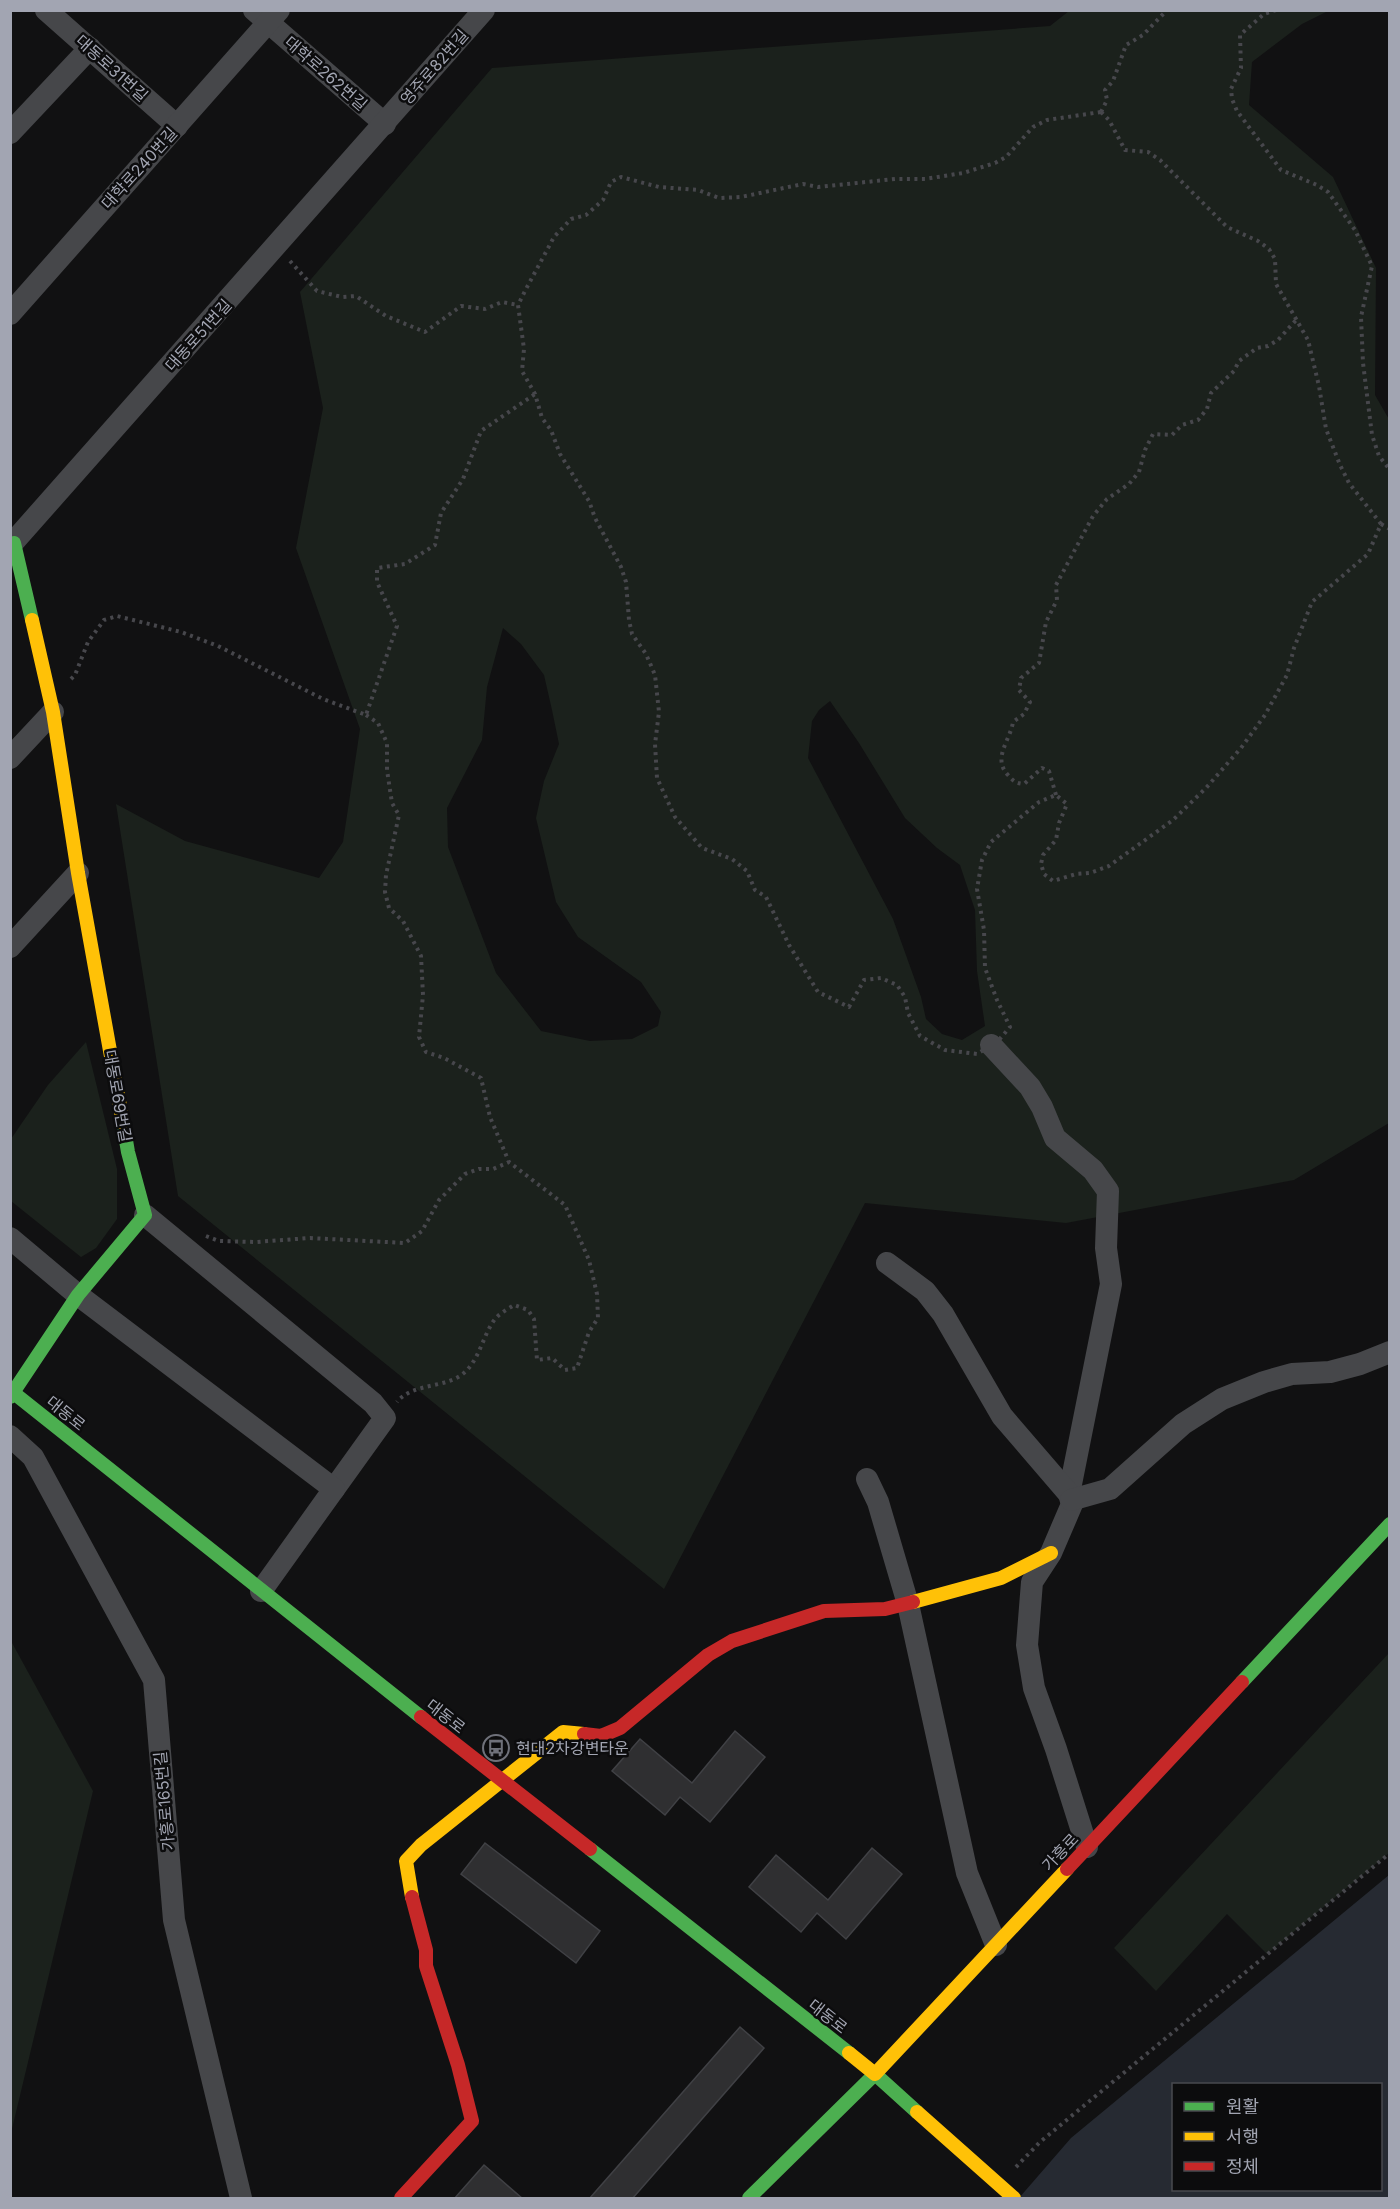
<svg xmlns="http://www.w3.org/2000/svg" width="1400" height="2209" viewBox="0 0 1400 2209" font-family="Inter,'Noto Sans KR',sans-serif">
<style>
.green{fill:#1b211c;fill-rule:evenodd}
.water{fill:#262a32;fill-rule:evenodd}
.building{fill:#2f2f31;stroke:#404145;stroke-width:1.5}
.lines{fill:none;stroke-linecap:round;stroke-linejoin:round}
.path{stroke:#47474c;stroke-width:4;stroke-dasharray:3 4.5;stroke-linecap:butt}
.street{stroke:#46474a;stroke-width:22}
.fast{stroke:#4caf50;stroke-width:14}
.slow{stroke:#ffc107;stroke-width:14}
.jam{stroke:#c62828;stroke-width:14}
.slow-bridge{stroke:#ffc107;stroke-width:14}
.labels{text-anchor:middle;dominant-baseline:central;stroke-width:5;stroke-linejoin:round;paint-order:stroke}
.street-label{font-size:16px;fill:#a2a5b2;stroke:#0c0c0d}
.poi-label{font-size:16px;fill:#a2a5b2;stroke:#0c0c0d;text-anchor:start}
</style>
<rect width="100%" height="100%" fill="#111112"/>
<!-- green -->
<g class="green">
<path d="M1069 11H1328L1302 24 1252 62 1249 105 1333 177 1376 268 1375 395 1390 421 1389 1123 1294 1180 1066 1223 865 1203 664 1589 178 1196 116 804 185 841 319 878 343 842 360 729 296 548 323 408 300 292 492 68 1050 26ZM503 628 521 644 544 675 552 710 559 744 544 781 536 818 556 902 578 937 641 982 661 1012 658 1026 632 1039 590 1041 541 1031 496 973 448 847 447 808 482 740 487 687ZM830 701 859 743 905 818 937 848 960 865 975 910 977 971 985 1026 962 1040 942 1034 926 1019 921 997 893 919 808 758 812 721 819 710Z"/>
<path d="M86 1042 117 1169V1219L96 1248 81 1257 11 1201V1139L48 1085Z"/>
<path d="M11 1641 93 1791 11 2133 10 1641Z"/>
<path d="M1389 1653V1853L1267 1954 1227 1914 1156 1991 1114 1948Z"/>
</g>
<!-- water -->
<path class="water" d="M1389 1875V2198H1019L1071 2138ZM1174 2084H1380V2190H1174Z"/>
<!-- building -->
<g class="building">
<path d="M735 1731 765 1757 710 1822 680 1797 665 1815 612 1771 640 1739 692 1783Z"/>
<path d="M485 1843 600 1931 576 1963 461 1874Z"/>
<path d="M872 1848 902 1874 846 1939 817 1913 801 1932 749 1887 776 1855 828 1900Z"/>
<path d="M740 2027 764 2048 632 2199H589Z"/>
<path d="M484 2165 523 2199H454Z"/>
</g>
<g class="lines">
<!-- path -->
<g class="path">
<path d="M1276 10 1264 14 1240 35 1241 68 1231 89 1232 99 1237 111 1281 170 1317 185 1328 192 1355 230 1372 266 1361 317 1363 363 1372 435 1379 456 1390 470"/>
<path d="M1101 112 1109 120 1125 150 1148 152 1160 160 1227 227 1258 241 1269 249 1275 259 1276 284 1308 340 1319 386 1326 429 1340 465 1349 483 1381 524 1368 554 1312 602 1294 648 1287 675 1265 715 1241 748 1206 788 1173 820 1109 866 1090 873 1076 874 1053 881 1044 874 1041 864 1043 855 1056 840 1059 823 1067 804 1056 795 1039 802 991 842 982 860 977 889 984 930 985 968 997 1000 1010 1027 998 1041 977 1054 945 1050 920 1036 908 1013 905 997 897 985 881 978 864 980 849 1007 818 992 789 945 766 897 755 890 747 871 732 859 702 848 675 817 657 778 655 744 659 712 655 675 646 654 632 634 629 620 626 582 621 567 595 518 589 501 560 454 551 430 542 418 535 394 522 371 524 349 518 305 526 289 554 237 571 219 586 215 603 200 611 182 621 177 659 187 698 190 719 198 741 197 803 184 818 187 895 179H925L963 173 995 163 1006 157 1033 127 1047 120Z"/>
<path d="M1101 112 1107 100 1105 90 1113 81 1126 45 1143 35 1167 10"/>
<path d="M290 261 317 291 342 297 356 296 386 316 425 332 461 306 485 309 502 302 518 305"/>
<path d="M1381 524 1390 529"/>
<path d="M71 679 75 675 88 642 104 620 117 616 181 632 218 646 323 699 366 715 397 626 377 582V568L405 564 435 545 441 513 463 479 481 431 535 394"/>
<path d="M366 715 378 723 387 743V770L392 803 399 815 386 875 385 892 389 908 403 921 421 956 423 995 419 1037 426 1052 444 1058 481 1078 490 1117 509 1162 565 1205 589 1260 597 1294 598 1318 589 1332 577 1368 565 1370 552 1358 537 1360 534 1319 528 1310 514 1305C508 1309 500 1313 495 1319 483 1335 480 1358 465 1372 447 1389 413 1382 397 1402"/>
<path d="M1056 795 1049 771 1042 768 1024 784C1016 783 1014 782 1008 775 992 758 1010 741 1013 722L1024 714 1030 702 1019 690 1021 678 1039 663 1046 622 1057 600 1056 585 1093 516 1107 499 1129 484 1139 472 1145 450 1153 434 1172 435 1182 425 1198 420 1207 409 1211 393 1234 371 1239 361 1257 348 1268 346 1278 340 1297 319"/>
<path d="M206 1236 219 1241 256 1242 310 1238 405 1243 422 1231 439 1200 465 1174 479 1169H493L509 1162"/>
<path d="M1016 2167 1040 2142 1390 1853"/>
</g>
<!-- street -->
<g class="street">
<path d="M46 10 177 126"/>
<path d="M254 10 385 124"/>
<path d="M10 133 90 48"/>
<path d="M10 314 279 10"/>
<path d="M10 546 484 10"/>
<path d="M10 758 53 712"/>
<path d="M10 947 78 873"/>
<path d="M991 1045 1030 1087 1042 1107 1055 1138 1093 1170 1108 1191 1106 1248 1111 1284 1069 1494"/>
<path d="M145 1215 373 1403 385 1418 334 1489"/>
<path d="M10 1238 78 1295 334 1489 261 1591"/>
<path d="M887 1263 925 1291 943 1314 1002 1416 1069 1494 1072 1504 1051 1553 1032 1582 1027 1645 1034 1688 1056 1749 1087 1847"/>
<path d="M10 1436 33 1457 154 1680 174 1920 241 2198"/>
<path d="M867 1479 878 1502 908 1604 967 1873 996 1945"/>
<path d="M1071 1500 1110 1489 1183 1424 1222 1399 1264 1382 1292 1374 1330 1372 1360 1364 1390 1352"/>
</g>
<!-- fast -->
<g class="fast">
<path d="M14 543 32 620"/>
<path d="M10 1390 421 1717"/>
<path d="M10 1397 78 1295 145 1215 128 1152 123 1123"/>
<path d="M1242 1682 1390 1524"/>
<path d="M590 1849 849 2053"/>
<path d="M749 2198 875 2074 917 2112"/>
</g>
<!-- slow -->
<g class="slow">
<path d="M32 620 53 712 78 873 123 1123"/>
<path d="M913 1602 1001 1578 1051 1553"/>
<path d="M412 1897 406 1861 421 1845 563 1732 584 1734"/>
<path d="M849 2053 875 2074 1067 1869"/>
</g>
<!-- jam -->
<g class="jam">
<path d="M421 1717 590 1849"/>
<path d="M584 1734 601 1736 620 1728 708 1655 732 1641 824 1611 885 1609 913 1602"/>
<path d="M1067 1869 1242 1682"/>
<path d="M401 2198 472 2121 458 2065 426 1966V1950L412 1897"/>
</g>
<!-- slow-bridge -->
<path class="slow-bridge" d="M917 2112 1014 2198"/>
</g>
<!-- icons -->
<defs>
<symbol id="bus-ring" viewBox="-11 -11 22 22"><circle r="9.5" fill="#0c0c0d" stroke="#6f717a" stroke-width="1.5"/><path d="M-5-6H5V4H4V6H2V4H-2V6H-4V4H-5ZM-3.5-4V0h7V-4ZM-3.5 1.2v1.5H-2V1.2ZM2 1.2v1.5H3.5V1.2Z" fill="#6f717a"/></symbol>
</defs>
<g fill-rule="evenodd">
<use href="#bus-ring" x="481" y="1733" width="30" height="30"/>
</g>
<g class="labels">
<!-- street labels -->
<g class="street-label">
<text transform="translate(434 67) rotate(-49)">영주로82번길</text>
<text transform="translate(112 68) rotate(42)">대동로31번길</text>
<text transform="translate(326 73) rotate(41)">대학로262번길</text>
<text transform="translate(139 168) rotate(-48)">대학로240번길</text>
<text transform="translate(198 335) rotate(-48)">대동로51번길</text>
<text transform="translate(118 1096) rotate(80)">대동로69번길</text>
<text transform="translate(66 1413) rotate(39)">대동로</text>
<text transform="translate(446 1716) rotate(38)">대동로</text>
<text transform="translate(164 1801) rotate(-95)">가흥로165번길</text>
<text transform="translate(1060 1852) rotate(-47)">가흥로</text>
<text transform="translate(828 2016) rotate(38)">대동로</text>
</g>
<!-- poi labels -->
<g class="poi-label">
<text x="516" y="1748">현대2차강변타운</text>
</g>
</g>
<!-- border -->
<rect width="1400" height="2209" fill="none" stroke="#a2a5b2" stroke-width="24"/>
<!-- legend -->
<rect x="1172" y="2083" width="210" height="108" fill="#0c0c0d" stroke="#48494f" stroke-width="1.5"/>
<rect x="1184" y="2102" width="30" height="9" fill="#4caf50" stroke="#48494f" stroke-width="1.5"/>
<text x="1226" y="2113" font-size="18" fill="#a2a5b2">원활</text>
<rect x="1184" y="2132" width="30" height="9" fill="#ffc107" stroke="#48494f" stroke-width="1.5"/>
<text x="1226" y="2143" font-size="18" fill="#a2a5b2">서행</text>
<rect x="1184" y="2162" width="30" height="9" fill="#c62828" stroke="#48494f" stroke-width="1.5"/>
<text x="1226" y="2173" font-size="18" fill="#a2a5b2">정체</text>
</svg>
